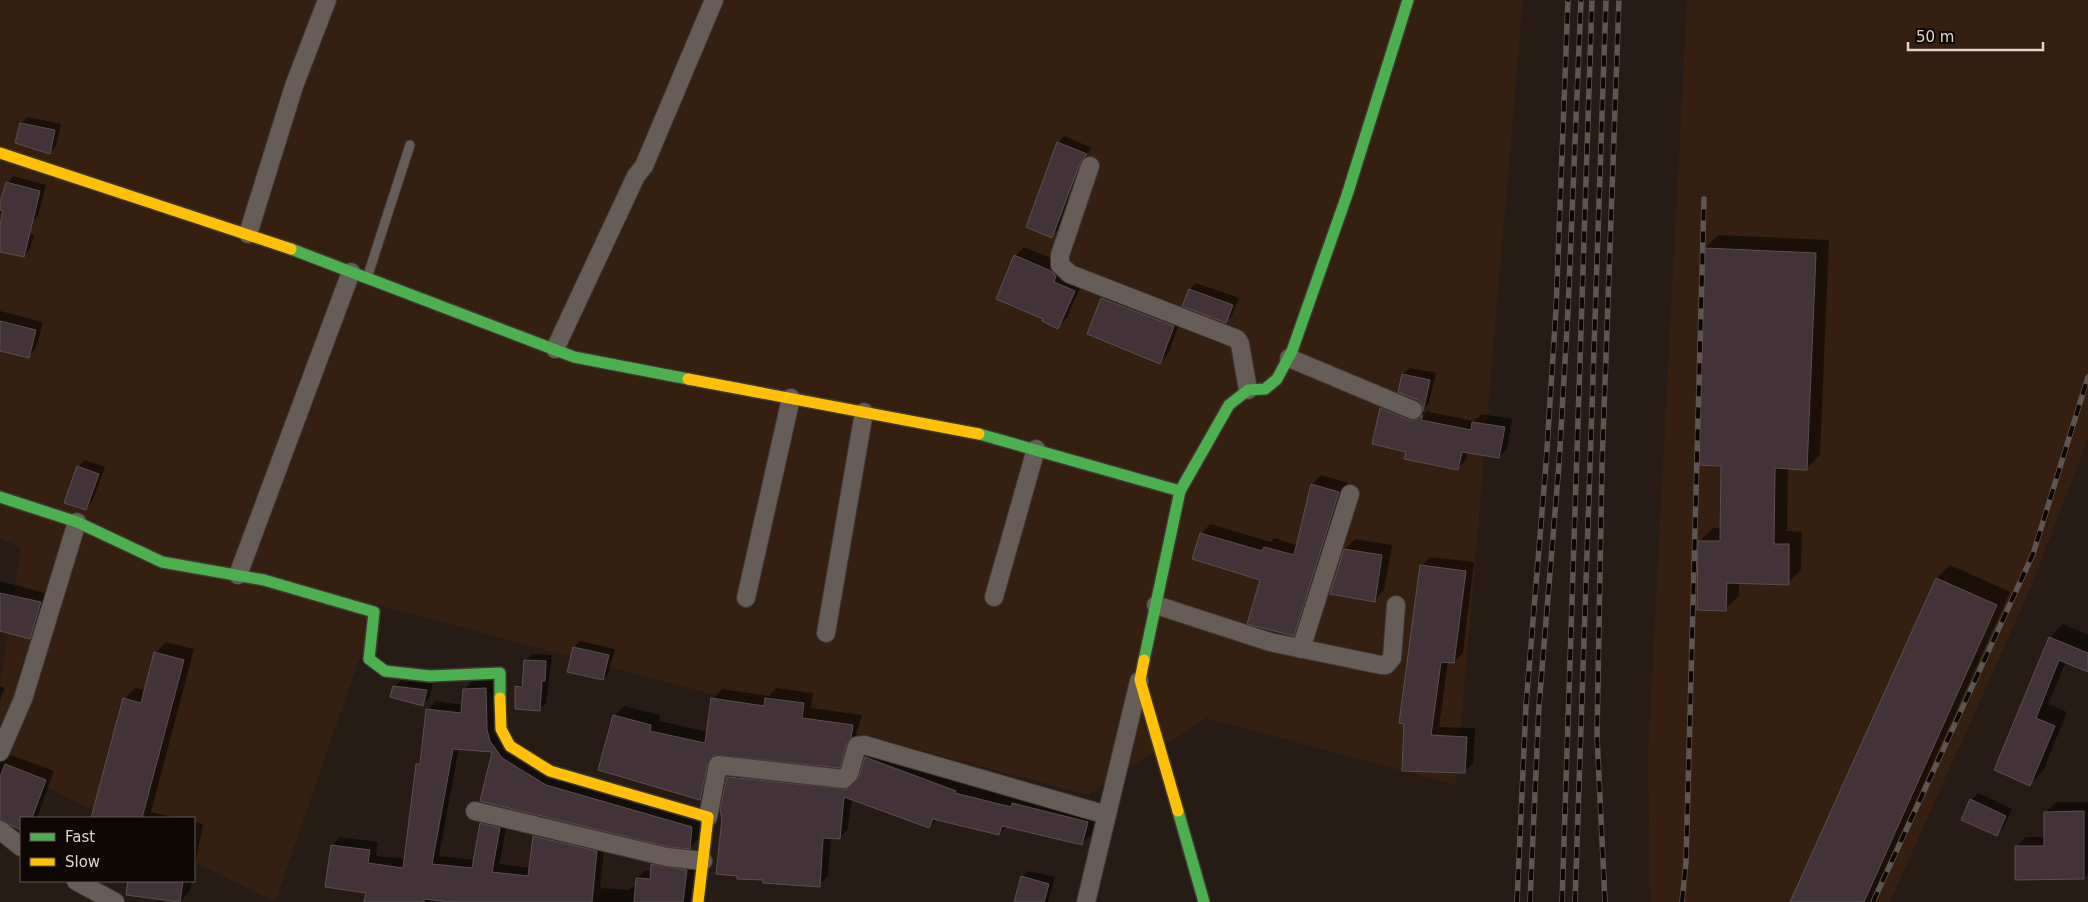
<svg xmlns="http://www.w3.org/2000/svg" width="2088" height="902" viewBox="0 0 2088 902" font-family="'DejaVu Sans',sans-serif">
<style>
.built{fill:#341f10}
.shadow{fill:#0007}
.building{fill:#423338;stroke:#5a5050}
.lines{fill:none;stroke-linecap:round;stroke-linejoin:round}
.lane-casing{stroke:#403833;stroke-width:11}
.street-casing{stroke:#403833;stroke-width:20}
.fast-casing{stroke:#403833;stroke-width:14}
.slow-casing{stroke:#403833;stroke-width:14}
.lane{stroke:#665d58;stroke-width:9}
.street{stroke:#665d58;stroke-width:18}
.fast{stroke:#4caf50;stroke-width:11}
.slow{stroke:#ffc107;stroke-width:11}
.rail-casing{stroke:#5e5751;stroke-width:5.5}
.rail{stroke:#0e0704;stroke-width:4;stroke-dasharray:11;stroke-linecap:butt}
</style>
<rect width="100%" height="100%" fill="#261c15"/>
<!-- built -->
<g class="built">
<path d="M0 0H1523L1456 785 1206 718 1088 795 378 605 275 902 194 862V818H108L0 764V684L21 548 0 538Z"/>
<path d="M1687 0H2088V439L2031 587 1890 902H1650L1648 755Z"/>
</g>
<!-- shadow -->
<g class="shadow">
<path d="M28 117 61 124 56 146 49 153 17 142 21 123Z"/>
<path d="M1064 136 1092 148 1086 155 1058 230 1052 236 1058 143Z"/>
<path d="M13 176 46 185 38 216 31 223 0 212 7 183Z"/>
<path d="M0 228 34 235 30 249 24 256 0 250Z"/>
<path d="M1718 235 1829 240 1820 455 1807 468 1788 467 1787 531 1802 532 1801 570 1788 583 1739 582V596L1725 609 1699 542 1713 528H1721L1723 465 1705 248Z"/>
<path d="M1024 247 1061 262 1083 281 1067 318 1058 327 1045 318 1015 256Z"/>
<path d="M1196 283 1239 298 1232 315 1226 322 1190 289Z"/>
<path d="M1111 290 1182 317 1168 354 1159 363 1102 299Z"/>
<path d="M0 311 43 322 36 349 28 357 0 350Z"/>
<path d="M1410 368 1436 373 1429 403 1424 408 1403 374Z"/>
<path d="M1389 400 1418 412 1424 413 1430 409 1429 412 1474 421 1482 414 1512 419 1507 449 1498 457 1468 452 1466 460 1458 468 1407 451 1373 444 1381 408Z"/>
<path d="M85 460 105 467 92 502 85 509 78 467Z"/>
<path d="M1321 475 1348 483 1303 626 1294 635 1262 579 1201 534 1210 524 1271 542 1274 538 1297 545 1312 484Z"/>
<path d="M1355 539 1392 545 1384 590 1374 600 1345 549Z"/>
<path d="M1430 557 1474 562 1463 653 1454 662 1448 661 1439 727 1475 728 1473 763 1464 772 1403 770 1422 566Z"/>
<path d="M1950 565 2010 592 1870 902H1792L1937 578Z"/>
<path d="M0 581 49 594 38 629 30 637 0 631Z"/>
<path d="M2063 624 2088 635V671L2066 662 2048 704 2067 712 2043 771 2030 784 1995 770 2050 638Z"/>
<path d="M580 641 615 649 609 672 603 679 574 648Z"/>
<path d="M166 642 194 649 151 812 177 818H92L124 699 135 688 145 690 155 653Z"/>
<path d="M532 654 552 655 546 703 539 710 516 687 524 681 525 661Z"/>
<path d="M401 680 433 684 429 699 422 705 395 687Z"/>
<path d="M494 680 510 750 700 819 698 839 689 848 481 800 494 751 459 748 439 856 475 860 481 824 490 816 508 820 499 864 530 868 534 836 542 828 605 843 600 888 629 890 632 887H636L637 879 645 871H652L653 865 661 857 695 862 691 902H461L431 898 430 902H366L367 892 332 845 340 837 378 842 376 856 406 859 417 764 421 760 428 709 436 701 463 705 464 690 472 681Z"/>
<path d="M0 686 5 688 0 700Z"/>
<path d="M776 688 813 693 811 708 862 715 849 757 839 767 716 754 710 789 700 798 614 716 624 706 660 715 659 721 708 732 713 699 722 689 769 696Z"/>
<path d="M875 749 964 781V783L1019 798 1096 813 1091 835 1081 844 1007 826 999 834 937 819 929 827 852 799 848 829 839 838 831 837 828 876 819 885 728 777 737 768 858 780 866 758Z"/>
<path d="M0 751 54 771 37 818H21V828L0 818Z"/>
<path d="M1978 793 2012 809 2003 828 1996 835 1971 800Z"/>
<path d="M2056 802H2088V874L2084 878 2016 847 2026 837H2046L2045 813Z"/>
<path d="M194 822 203 824 194 872Z"/>
<path d="M1028 871 1055 877 1048 902H1015L1022 877Z"/>
<path d="M130 881H192L190 891 179 902 128 894Z"/>
</g>
<!-- building -->
<g class="building">
<path d="M20 123 55 130 50 154 15 143Z"/>
<path d="M1057 142 1087 154 1080 163 1052 238 1026 227Z"/>
<path d="M6 182 40 191 24 257 0 252V225L3 211 0 210V203Z"/>
<path d="M1704 248 1816 253 1807 470 1775 468 1774 544H1789V585L1727 583 1726 611 1697 610 1698 541H1720L1721 466 1695 465Z"/>
<path d="M1014 255 1051 271 1056 276 1054 282 1075 291 1058 329 1042 321 1043 319 996 299Z"/>
<path d="M1189 289 1233 305 1226 323 1182 306Z"/>
<path d="M1101 298 1174 326 1160 364 1087 334Z"/>
<path d="M0 321 36 330 29 358 0 351Z"/>
<path d="M1402 374 1430 380 1423 411 1422 404 1418 400 1398 392Z"/>
<path d="M1380 408 1409 420H1415L1423 415 1421 420 1471 430 1472 422 1505 427 1499 458 1462 452 1458 470 1404 459 1406 452 1372 444Z"/>
<path d="M77 466 99 474 86 510 64 503Z"/>
<path d="M1311 484 1339 492 1294 636 1247 624 1260 580 1192 559 1200 533 1262 551 1264 547 1294 555Z"/>
<path d="M1344 549 1382 555 1375 602 1330 594Z"/>
<path d="M1420 565 1466 571 1454 663 1441 662 1431 735 1467 737 1465 773 1402 771 1404 724 1399 723Z"/>
<path d="M1936 578 1997 605 1864 902H1790Z"/>
<path d="M0 593 41 602 30 639 0 631Z"/>
<path d="M2049 637 2088 653V672L2059 660 2036 718 2055 726 2030 786 1994 770Z"/>
<path d="M573 647 609 655 603 680 567 672Z"/>
<path d="M154 652 184 660 142 818H91L123 698 141 703Z"/>
<path d="M524 660 546 661 545 681H542L540 711 515 709V686L522 687Z"/>
<path d="M393 686 427 690 423 706 390 697Z"/>
<path d="M486 688 487 730 490 741 502 758 546 785 692 827 690 849 669 847 480 801 492 752 453 749 432 864 472 868 480 823 500 828 492 872 528 876 533 836 597 851 592 902H450L424 899V902H364L366 893 325 887 331 845 370 850 368 863 403 868 416 764H420L426 709 461 713 463 689Z"/>
<path d="M711 698 764 706 765 698 804 703 802 718 853 725 851 738 847 743 840 768 714 755 708 763 700 800 598 770 613 715 651 725 650 731 705 743Z"/>
<path d="M865 757 956 791 955 793 1011 807 1012 803 1088 822 1082 845 1002 826 999 835 933 819 929 828 844 797 840 839 823 838 820 887 763 883V880L737 879V876L716 874 722 819 720 810 727 777 847 789 859 777Z"/>
<path d="M5 764 46 780 32 818H21V830L0 820V777Z"/>
<path d="M1970 799 2006 816 1997 836 1961 820Z"/>
<path d="M2084 811V879L2015 880V846H2044V812Z"/>
<path d="M651 864 687 870 683 902H634L636 878 650 879Z"/>
<path d="M1021 876 1049 884 1044 902H1014Z"/>
<path d="M128 881H183L180 902 126 895Z"/>
</g>
<g class="lines">
<defs>
<path id="lane" d="M367 278 410 145"/>
<g id="street">
<path d="M1090 166 1060 255V265L1070 274 1237 339 1240 344 1248 390"/>
<path d="M248 234 294 86 327 0"/>
<path d="M555 349 636 176 644 166 714 0"/>
<path d="M1289 358 1413 410"/>
<path d="M238 575 351 272"/>
<path d="M994 597 1036 449"/>
<path d="M746 598 791 398"/>
<path d="M1156 605 1270 642 1381 665H1386L1392 658 1396 605"/>
<path d="M826 633 864 412"/>
<path d="M1301 649 1350 494"/>
<path d="M0 752 23 699 77 522"/>
<path d="M475 811 667 857 703 861"/>
<path d="M708 817 718 765 844 779 849 774 857 746 864 745 1107 815"/>
<path d="M0 830 21 847"/>
<path d="M76 881 115 902"/>
<path d="M1086 902 1139 681"/>
</g>
<g id="fast">
<path d="M291 249 574 357 688 379"/>
<path d="M979 434 1180 491 1144 660"/>
<path d="M1180 491 1229 405 1248 390 1265 389 1277 379 1292 351 1347 195 1408 0"/>
<path d="M0 497 77 522 162 562 264 580 374 612 369 659 385 671 430 676 500 673V698"/>
<path d="M1178 811 1204 902"/>
</g>
<g id="slow">
<path d="M0 153 291 249"/>
<path d="M688 379 979 434"/>
<path d="M1144 660 1140 680 1178 811"/>
<path d="M500 698 501 729 510 746 550 771 708 817 698 902"/>
</g>
</defs>
<!-- lane casing -->
<use href="#lane" class="lane-casing"/>
<!-- street casing -->
<use href="#street" class="street-casing"/>
<!-- fast casing -->
<use href="#fast" class="fast-casing"/>
<!-- slow casing -->
<use href="#slow" class="slow-casing"/>
<!-- lane -->
<use href="#lane" class="lane"/>
<!-- street -->
<use href="#street" class="street"/>
<!-- fast -->
<use href="#fast" class="fast"/>
<!-- slow -->
<use href="#slow" class="slow"/>
<defs>
<g id="rail">
<path d="M1517 902 1526 705 1546 464 1556 310 1568 0"/>
<path d="M1530 902 1539 706 1559 464 1568 310 1581 0"/>
<path d="M1562 902 1592 0"/>
<path d="M1575 902 1606 0"/>
<path d="M1605 902 1597 736 1602 465 1619 0"/>
<path d="M1682 902 1686 862 1704 199"/>
<path d="M1873 902 2033 554 2088 377"/>
</g>
</defs>
<!-- rail casing -->
<use href="#rail" class="rail-casing"/>
<!-- rail -->
<use href="#rail" class="rail"/>
</g>
<!-- legend -->
<rect x="20" y="817" width="175" height="65" fill="#0e0704" stroke="#625954"/>
<rect x="30" y="833" width="25" height="8" fill="#4caf50" stroke="#625954"/>
<text x="65" y="842" font-size="15" fill="#e0d4cc">Fast</text>
<rect x="30" y="858" width="25" height="8" fill="#ffc107" stroke="#625954"/>
<text x="65" y="867" font-size="15" fill="#e0d4cc">Slow</text>
<!-- scale -->
<path d="M1908 42v8h135v-8" fill="none" stroke="#e0d4cc" stroke-width="2.5"/>
<text x="1916" y="42" font-size="15" fill="#e0d4cc" stroke="#0e0704" stroke-width="4" paint-order="stroke">50 m</text>
</svg>
